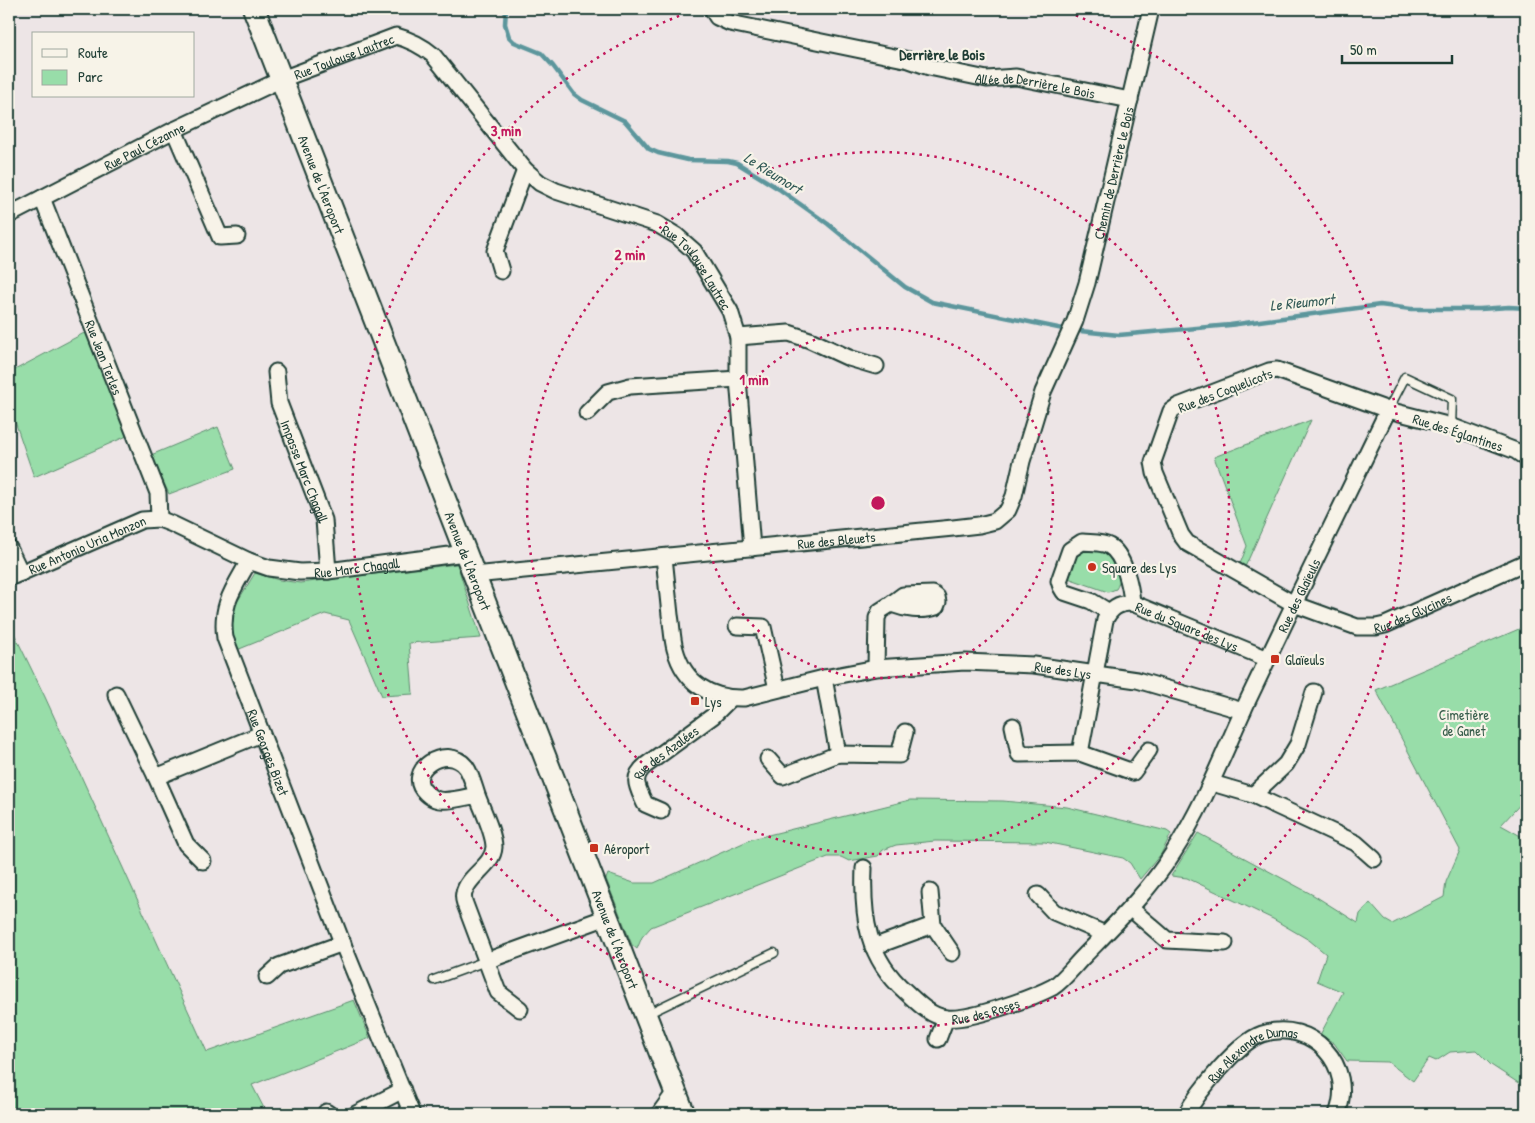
<svg xmlns="http://www.w3.org/2000/svg" width="1535" height="1123" viewBox="0 0 1535 1123" font-family="'Patrick Hand',sans-serif">
<style>
.green{fill:#98dda9;stroke:#5c8d6e}
.lines{fill:none;stroke-linecap:round;stroke-linejoin:round}
.stream{stroke:#5b969c;stroke-width:4.5}
.lane-casing{stroke:#1f3d34;stroke-width:11}
.street-casing{stroke:#1f3d34;stroke-width:19}
.secondary-casing{stroke:#1f3d34;stroke-width:25}
.lane{stroke:#f7f3e8;stroke-width:8}
.street{stroke:#f7f3e8;stroke-width:15}
.secondary{stroke:#f7f3e8;stroke-width:21}
.ring{fill:none;stroke:#c2185b;stroke-width:2.5;stroke-dasharray:2.5 5}
.poi-dot{fill:#c8321e;stroke:#f7f3e8;stroke-width:2}
.labels{text-anchor:middle;dominant-baseline:central;stroke-width:4.5;stroke-linejoin:round;paint-order:stroke}
.street-label{font-size:14px;fill:#1f3d34;stroke:#f7f3e8}
.poi-label{font-size:14px;fill:#1f3d34;stroke:#f7f3e8;text-anchor:start}
.park-label{font-size:14px;fill:#375d4b;stroke:#f7f3e8}
.neighbourhood-label{font-size:15px;font-weight:bold;fill:#1f3d34;stroke:#f7f3e8}
.water-label{font-size:15px;font-style:italic;fill:#335b57;stroke:#f7f3e8}
.centre{fill:#c2185b;stroke:#f7f3e8;stroke-width:2.5}
.ring-label{font-size:15px;text-anchor:middle;font-weight:bold;fill:#c2185b;stroke:#f7f3e8;stroke-width:4.5;stroke-linejoin:round;paint-order:stroke}
</style>
<rect width="100%" height="100%" fill="#ede5e6"/>
<filter id="ink" filterUnits="userSpaceOnUse"><feTurbulence type="fractalNoise" baseFrequency=".02" numOctaves="2"/><feDisplacementMap in="SourceGraphic" scale="10" xChannelSelector="R" yChannelSelector="G"/><feConvolveMatrix kernelMatrix="1 2 1 2 8 2 1 2 1" color-interpolation-filters="sRGB"/></filter>
<g filter="url(#ink)">
<!-- green -->
<g class="green">
<path d="M86 332 127 436 34 477 9 404V373Z"/>
<path d="M1311 420 1245 567 1240 564 1247 546 1214 457Z"/>
<path d="M218 427 235 469 169 494 151 455Z"/>
<path d="M1077 549H1104C1113 558 1125 576 1116 589L1108 592 1068 578Z"/>
<path d="M457 564 481 638 409 643 413 694 382 696 349 620 325 614 237 650 228 622 231 612 255 573 279 580 300 583Z"/>
<path d="M9 623 45 697 207 1052 354 1000 370 1038 252 1085 267 1114H9V1022L11 1021 9 1015Z"/>
<path d="M1526 626V798L1501 825 1526 839V1088L1491 1065 1476 1050 1450 1052 1436 1061 1429 1058 1413 1081 1388 1062 1347 1061 1334 1043 1320 1035 1343 992 1317 981 1326 954 1309 940 1273 919 1187 878 1171 876 1198 833 1315 896 1358 923 1360 914 1370 903 1385 920 1392 924 1444 897 1446 882 1460 850 1376 690Z"/>
<path d="M910 800 1003 801 1067 807 1167 831 1171 834 1161 854 1140 879 1130 863 1123 858 1045 842 935 841 896 845 883 850 878 856 849 861 841 857H828L651 927 642 937 637 949 632 945 606 879 608 874 634 883H654L752 839Z"/>
</g>
<g class="lines">
<!-- stream -->
<g class="stream">
<path d="M506 9 505 24 509 37 514 42 541 53 553 66 574 94 582 100 625 121 649 149 658 153 688 160 728 161 737 163 779 189 828 224 905 287 932 302 1063 329"/>
<path d="M1080 331 1119 335 1230 325 1380 305 1411 309H1480L1509 307 1526 308"/>
</g>
<defs>
<g id="lane">
<path d="M1388 410 1405 377 1452 399 1451 426"/>
<path d="M434 980 486 961"/>
<path d="M647 1014 774 953"/>
</g>
<g id="street">
<path id="s1" d="M712 9 717 17 730 23 909 60 929 67 987 79 1016 77 1130 100"/>
<path d="M174 130 220 237 237 236"/>
<path id="s2" d="M42 198 158 493 159 519"/>
<path id="s3" d="M9 215 174 130 282 79 396 36C411 40 421 45 433 55L525 170 540 183 556 191 657 224 677 236 694 251 730 311 738 337V379L752 548"/>
<path d="M501 271 495 251 525 170"/>
<path d="M738 337 789 333 810 340 849 358 876 366"/>
<path id="s4" d="M276 372 279 403 324 520 328 571"/>
<path d="M587 413 608 392 630 386 738 379"/>
<path id="s5" d="M1526 458 1516 451 1451 426 1388 410 1277 370 1269 371 1178 406 1171 411 1153 462 1155 473 1181 535 1187 543 1294 604 1357 627H1376L1385 625 1526 562"/>
<path d="M9 548 21 573"/>
<path id="s6" d="M664 557C666 576 668 595 670 615 672 626 672 638 675 649 684 683 710 699 744 698L824 678 876 668 965 662 1034 665 1137 680 1243 711"/>
<path id="s7" d="M249 561C234 588 220 605 225 638L340 937 412 1114"/>
<path id="s8" d="M474 575 953 528 979 525 995 521 1008 510 1014 496 1022 461 1043 392 1075 321 1087 283 1151 9"/>
<path id="s9" d="M9 578 142 520 159 519 172 524 249 561 269 568 300 572 328 571 465 553"/>
<path d="M1109 612 1091 601 1064 592 1061 587 1059 581 1070 550 1082 542C1090 543 1102 542 1109 546 1124 554 1131 588 1132 603"/>
<path d="M737 626 763 627 777 689"/>
<path d="M876 668 877 618 880 611 891 604C904 609 922 612 936 607L938 602 937 597 933 594 903 595 891 604"/>
<path d="M824 678 838 754"/>
<path d="M116 694 156 777 186 844 203 861"/>
<path d="M1013 726 1019 754 1080 753 1133 772 1149 750"/>
<path id="s10" d="M1080 753 1105 620C1111 608 1118 603 1132 603L1268 659"/>
<path d="M768 759 783 776 838 754 899 755 905 732"/>
<path d="M156 777 261 734"/>
<path d="M1212 783 1253 795 1356 843 1374 859"/>
<path d="M477 795C474 786 471 774 466 767 446 742 403 772 426 793 430 797 433 799 439 800 450 802 466 797 477 795 482 809 494 833 494 847 493 866 468 875 464 893 463 896 464 901 465 904L498 992 520 1009"/>
<path d="M1253 795 1286 764 1298 744 1314 692"/>
<path id="s11" d="M661 811 645 804C638 788 630 778 646 765L713 716 730 699"/>
<path id="s12" d="M864 868C862 917 867 958 906 992 917 1002 930 1016 946 1018 969 1021 1032 998 1053 987 1064 980 1074 966 1084 956 1115 924 1149 891 1173 853 1204 805 1224 752 1248 700 1294 603 1341 507 1388 410"/>
<path d="M930 892 933 925 952 953"/>
<path d="M1038 895 1054 912 1105 934"/>
<path d="M1130 908 1167 940 1225 943"/>
<path d="M873 947 933 925"/>
<path d="M486 961 607 917"/>
<path d="M267 977 279 966 343 943"/>
<path d="M938 1039 946 1018"/>
<path d="M326 1112 329 1114"/>
<path d="M356 1114 403 1090"/>
<path d="M659 1114 675 1092"/>
<path id="s13" d="M1186 1114C1198 1092 1238 1042 1262 1034 1312 1018 1356 1066 1337 1114"/>
</g>
<g id="secondary">
<path id="s14" d="M254 9 684 1114"/>
</g>
</defs>
<!-- lane casing -->
<use href="#lane" class="lane-casing"/>
<!-- street casing -->
<use href="#street" class="street-casing"/>
<!-- secondary casing -->
<use href="#secondary" class="secondary-casing"/>
<!-- lane -->
<use href="#lane" class="lane"/>
<!-- street -->
<use href="#street" class="street"/>
<!-- secondary -->
<use href="#secondary" class="secondary"/>
</g>
</g>
<!-- distance rings -->
<g class="ring">
<circle cx="878" cy="503" r="175"/>
<circle cx="878" cy="503" r="351"/>
<path d="M1062 10A526 526 0 1 1 694 10"/>
</g>
<!-- markers -->
<g class="poi-dot">
<circle cx="1092" cy="567" r="5"/>
<rect x="1270" y="654" width="10" height="10" rx="2.5"/>
<rect x="690" y="696" width="10" height="10" rx="2.5"/>
<rect x="589" y="843" width="10" height="10" rx="2.5"/>
</g>
<g class="labels">
<!-- street labels -->
<g class="street-label">
<text stroke="none"><textPath href="#s3" startOffset="371">Rue Toulouse Lautrec</textPath></text>
<text stroke="none"><textPath href="#s1" startOffset="336">Allée de Derrière le Bois</textPath></text>
<text stroke="none"><textPath href="#s3" startOffset="152">Rue Paul Cézanne</textPath></text>
<text stroke="none"><textPath href="#s8" startOffset="895">Chemin de Derrière le Bois</textPath></text>
<text stroke="none"><textPath href="#s14" startOffset="188">Avenue de l'Aeroport</textPath></text>
<text stroke="none"><textPath href="#s3" startOffset="820">Rue Toulouse Lautrec</textPath></text>
<text stroke="none"><textPath href="#s2" startOffset="171">Rue Jean Terles</textPath></text>
<text transform="translate(1225 390) rotate(-21)">Rue des Coquelicots</text>
<text transform="translate(1458 432) rotate(18)">Rue des Églantines</text>
<text stroke="none"><textPath href="#s4" startOffset="104">Impasse Marc Chagall</textPath></text>
<text stroke="none"><textPath href="#s8" startOffset="364">Rue des Bleuets</textPath></text>
<text stroke="none"><textPath href="#s9" startOffset="85">Rue Antonio Uria Monzon</textPath></text>
<text stroke="none"><textPath href="#s14" startOffset="592">Avenue de l'Aeroport</textPath></text>
<text stroke="none"><textPath href="#s9" startOffset="371">Rue Marc Chagall</textPath></text>
<text stroke="none"><textPath href="#s12" startOffset="764">Rue des Glaïeuls</textPath></text>
<text stroke="none"><textPath href="#s5" startOffset="770">Rue des Glycines</textPath></text>
<text stroke="none"><textPath href="#s10" startOffset="229">Rue du Square des Lys</textPath></text>
<text stroke="none"><textPath href="#s6" startOffset="508">Rue des Lys</textPath></text>
<text stroke="none"><textPath href="#s7" startOffset="205">Rue Georges Bizet</textPath></text>
<text stroke="none"><textPath href="#s11" startOffset="84">Rue des Azalées</textPath></text>
<text stroke="none"><textPath href="#s14" startOffset="998">Avenue de l'Aeroport</textPath></text>
<text stroke="none"><textPath href="#s12" startOffset="225">Rue des Roses</textPath></text>
<text stroke="none"><textPath href="#s13" startOffset="95">Rue Alexandre Dumas</textPath></text>
</g>
<!-- poi labels -->
<g class="poi-label">
<text x="1102" y="567">Square des Lys</text>
<text x="1285" y="659">Glaïeuls</text>
<text x="705" y="701">Lys</text>
<text x="604" y="848">Aéroport</text>
</g>
<!-- park labels -->
<g class="park-label">
<text x="1464" y="714">Cimetière<tspan x="1464" dy="16">de Ganet</tspan></text>
</g>
<!-- neighbourhood labels -->
<g class="neighbourhood-label">
<text x="942" y="54">Derrière le Bois</text>
</g>
<!-- water labels -->
<g class="water-label">
<text transform="translate(773 173) rotate(32)">Le Rieumort</text>
<text transform="translate(1302 302) rotate(-6)">Le Rieumort</text>
</g>
</g>
<circle cx="878" cy="503" r="8" class="centre"/>
<g class="ring-label">
<text x="506" y="136">3 min</text>
<text x="630" y="260">2 min</text>
<text x="754" y="385">1 min</text>
</g>
<!-- margin -->
<rect width="1535" height="1123" fill="none" stroke="#f7f3e8" stroke-width="30"/>
<rect x="15" y="15" width="1505" height="1093" fill="none" stroke="#1f3d34" stroke-width="2" filter="url(#ink)"/>
<!-- legend -->
<rect x="32" y="32" width="162" height="65" fill="#f7f3e8" stroke="#a1aaa0"/>
<rect x="42" y="49" width="25" height="8" fill="#f7f3e8" stroke="#a1aaa0"/>
<text x="78" y="58" font-size="15" fill="#1f3d34">Route</text>
<rect x="42" y="70" width="25" height="15" fill="#98dda9" stroke="#a1aaa0"/>
<text x="78" y="82" font-size="15" fill="#1f3d34">Parc</text>
<!-- scale -->
<path d="M1342 55v8h110v-8" fill="none" stroke="#1f3d34" stroke-width="2.5"/>
<text x="1350" y="55" font-size="15" fill="#1f3d34" stroke="#f7f3e8" stroke-width="4" paint-order="stroke">50 m</text>
</svg>
